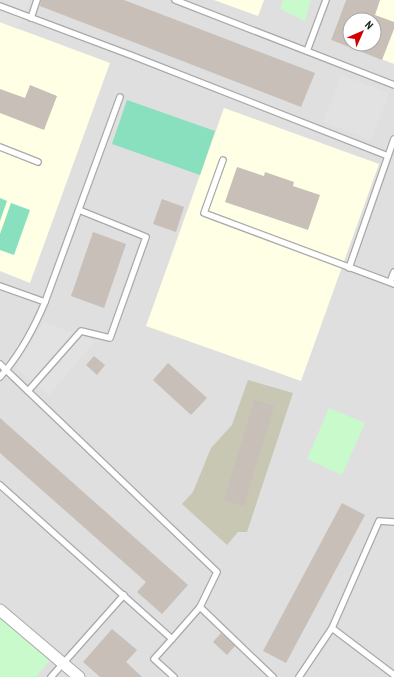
<svg xmlns="http://www.w3.org/2000/svg" width="394" height="677" viewBox="0 0 394 677" font-family="'PT Sans Narrow',sans-serif">
<style>
.residential{fill:#e0dfdf;fill-rule:evenodd}
.education{fill:#ffffe5;fill-rule:evenodd}
.construction{fill:#c7c7b4}
.park{fill:#c8facc}
.pitch{fill:#88e0be}
.parking{fill:#e2e2e2}
.building{fill:#c7bfb8;fill-rule:evenodd}
.lines{fill:none;stroke-linecap:round;stroke-linejoin:round}
.service-casing{stroke:#a9a9a9;stroke-width:8}
.minor-casing{stroke:#a9a9a9;stroke-width:13}
.service{stroke:#fff;stroke-width:5.5}
.minor{stroke:#fff;stroke-width:11}
</style>
<rect width="100%" height="100%" fill="#f2efe9"/>
<!-- residential -->
<path class="residential" d="M0 0H394V677H0ZM350 20H374V44H350Z"/>
<!-- education -->
<g class="education">
<path d="M214 0H264L258 16Z"/>
<path d="M346 0H394V64L331 40ZM350 20H374V44H350Z"/>
<path d="M0 22 110 63 30 283 0 271Z"/>
<path d="M224 108 379 164 301 381 146 326Z"/>
</g>
<!-- construction -->
<path class="construction" d="M248 380 293 393 247 532H238L227 545 182 504 193 492 211 448 232 425Z"/>
<!-- park -->
<g class="park">
<path d="M283 0H311L305 21 280 9Z"/>
<path d="M329 408 365 423 342 475 307 459Z"/>
<path d="M0 614 51 659 36 677H0Z"/>
</g>
<!-- pitch -->
<g class="pitch">
<path d="M127 100 215 131 200 175 112 144Z"/>
<path d="M0 198 7 201 0 221Z"/>
<path d="M11 203 30 210 14 255 0 250V234Z"/>
</g>
<!-- parking -->
<g class="parking">
<path d="M0 0H29L18 29 0 22Z"/>
<path d="M341 75 389 93 372 140 323 122Z"/>
<path d="M43 322 95 341 49 396 16 368Z"/>
</g>
<!-- building -->
<g class="building">
<path d="M41 0H124L315 73 301 107 40 6Z"/>
<path d="M346 0H380L375 15 394 22V29L382 60 331 40ZM374 17V44H350V20H373Z"/>
<path d="M30 85 57 96 44 130 0 113V89L25 98Z"/>
<path d="M237 167 264 176 265 172 294 182 293 186 320 195 308 230 225 202Z"/>
<path d="M162 199 184 207 176 232 153 224Z"/>
<path d="M93 232 126 244 104 308 71 296Z"/>
<path d="M94 356 105 365 97 375 86 365Z"/>
<path d="M168 363 207 398 191 415 153 380Z"/>
<path d="M254 400 274 406 244 506 224 500Z"/>
<path d="M0 418 188 585 162 614 137 592 146 582 0 453Z"/>
<path d="M342 503 365 515 286 663 263 651Z"/>
<path d="M112 629 137 650 126 662 142 677H100L83 662Z"/>
<path d="M221 633 235 646 227 655 213 642Z"/>
</g>
<g class="lines">
<defs>
<g id="service">
<path d="M175 0 394 85"/>
<path d="M0 6 133 56 388 156"/>
<path d="M31 18 37 0"/>
<path d="M307 51 326 0"/>
<path d="M0 147 38 162"/>
<path d="M223 160 204 213 394 284"/>
<path d="M349 268 394 139"/>
<path d="M390 282 394 272"/>
<path d="M0 286 45 302C35 326 23 349 6 370L217 572 200 607 172 639 0 485"/>
<path d="M45 302 120 97"/>
<path d="M0 364 6 370 0 377"/>
<path d="M28 391 81 331 110 338 146 237 79 210"/>
<path d="M200 607 273 677"/>
<path d="M332 628 379 521 394 522"/>
<path d="M172 639 154 659 174 677"/>
<path d="M51 677 124 595"/>
<path d="M299 677 332 628 394 675"/>
</g>
<path id="minor" d="M0 610 79 677"/>
</defs>
<!-- service casing -->
<use href="#service" class="service-casing"/>
<!-- minor casing -->
<use href="#minor" class="minor-casing"/>
<!-- service -->
<use href="#service" class="service"/>
<!-- minor -->
<use href="#minor" class="minor"/>
</g>
<!-- north arrow -->
<g transform="translate(362 32) rotate(45)"><circle r="19" fill="#ffffff" stroke="#a7a7a7"/>
<path d="M0-3L7 15L0 10L-7 15Z" fill="#d40000"/>
<text y="-6" font-size="11" font-weight="bold" text-anchor="middle" fill="#222222">N</text>
</g>
</svg>
